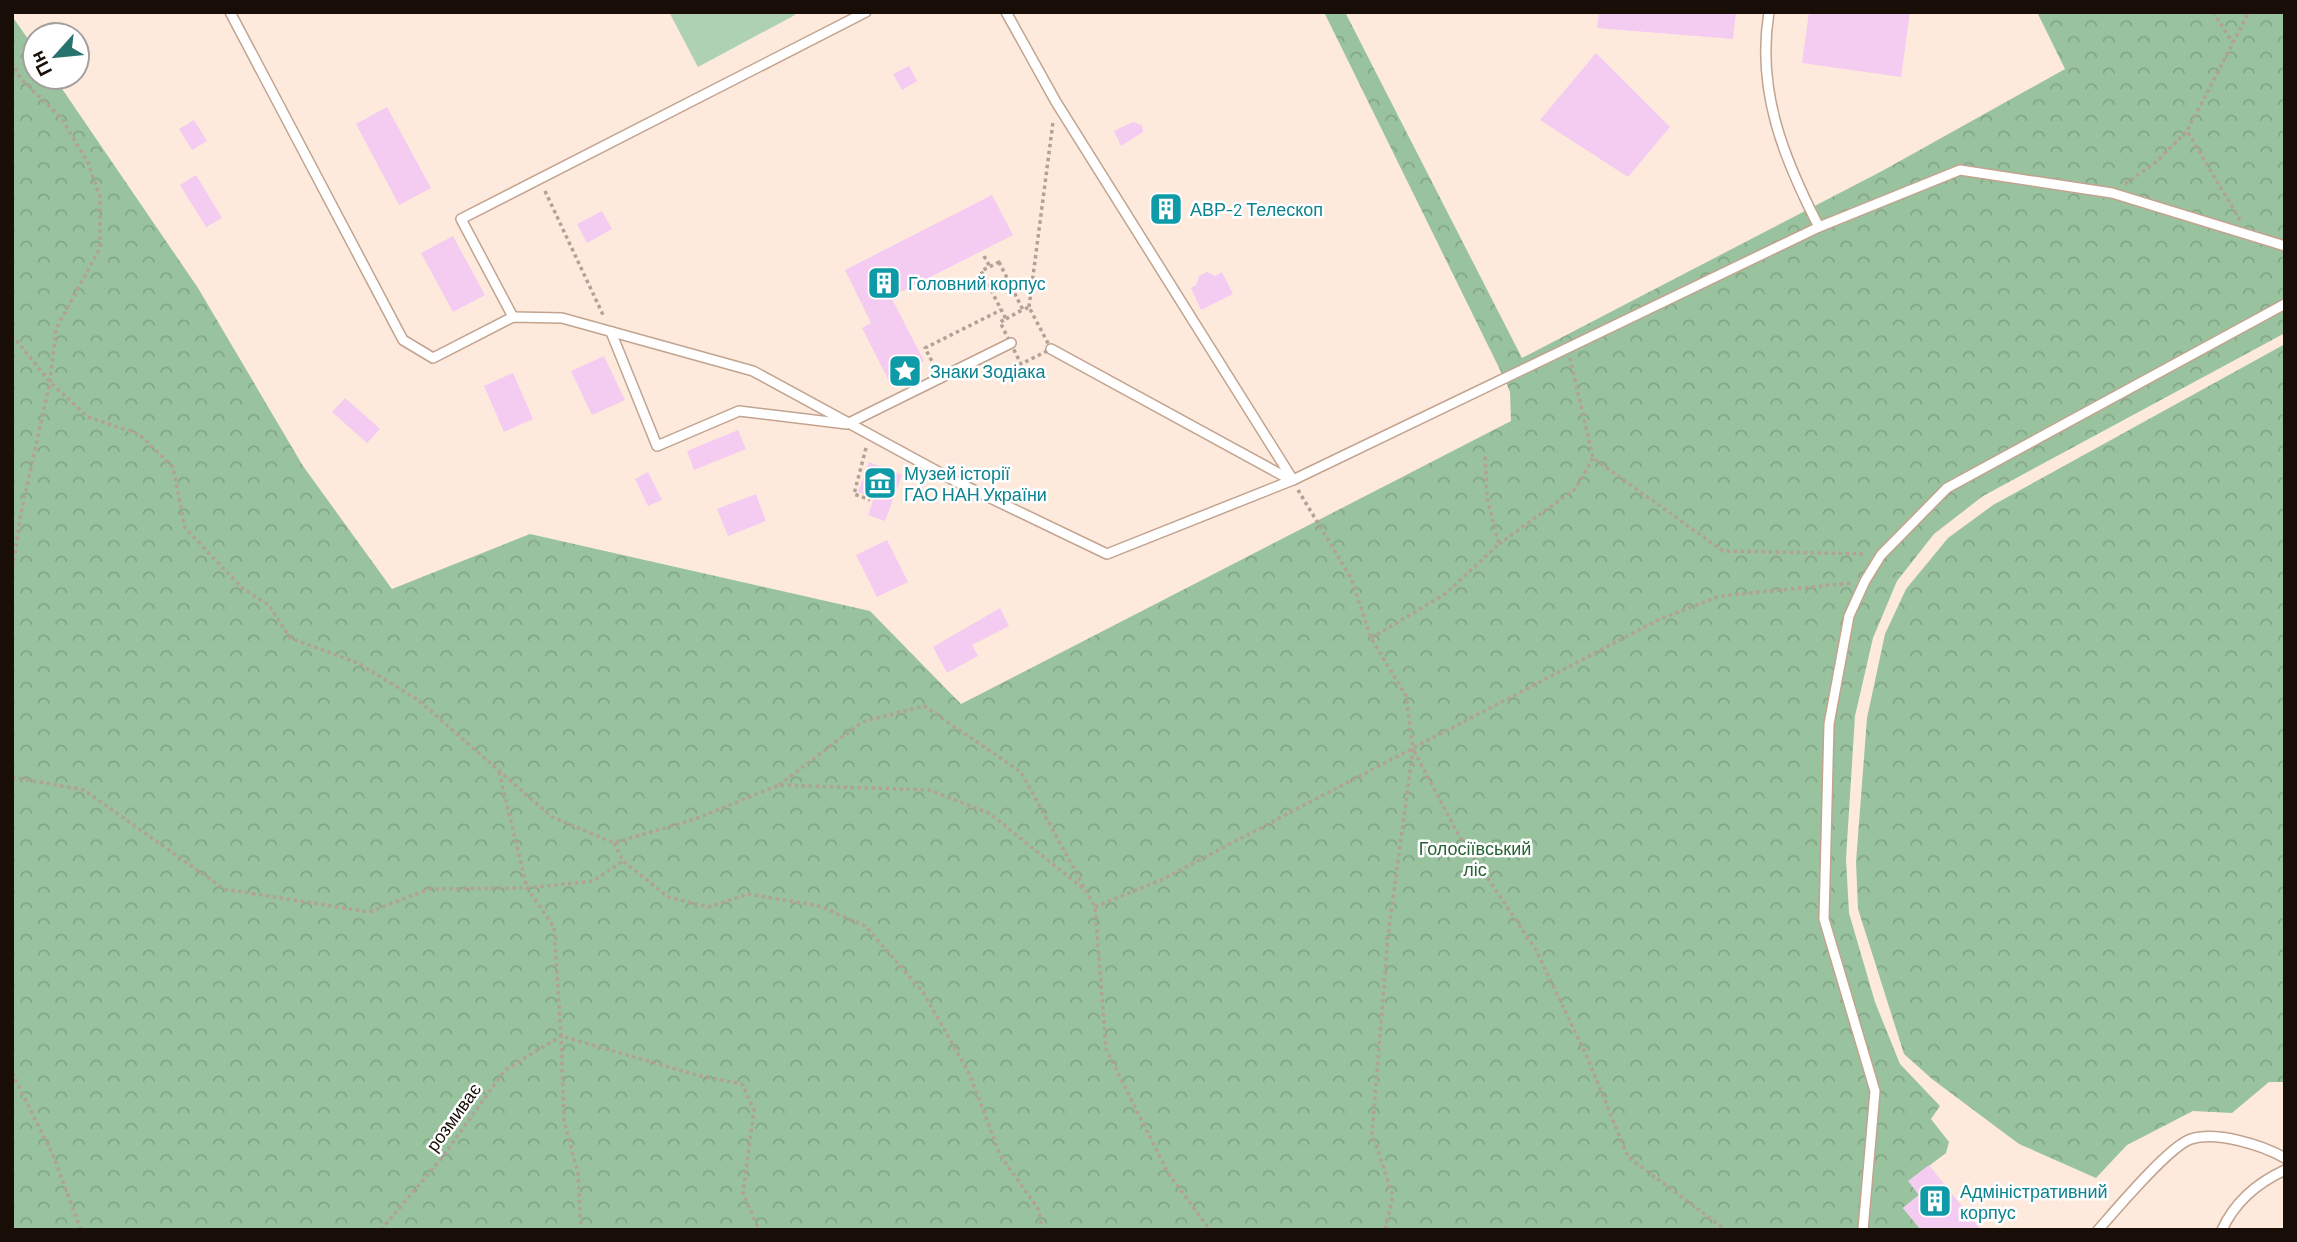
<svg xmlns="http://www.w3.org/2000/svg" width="2297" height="1242" viewBox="0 0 2297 1242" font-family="Barlow,sans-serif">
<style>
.green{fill:#aed1b3}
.forest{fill:url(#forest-crowns)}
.building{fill:#f4cbf1}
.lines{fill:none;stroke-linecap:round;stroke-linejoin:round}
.lane-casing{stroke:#c2a38e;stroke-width:12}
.path{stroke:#b2a196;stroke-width:3.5;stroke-dasharray:3.5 3.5;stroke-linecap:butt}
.lane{stroke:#fff;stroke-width:9}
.labels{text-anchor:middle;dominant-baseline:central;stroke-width:5;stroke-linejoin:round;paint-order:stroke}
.culture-label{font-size:18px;fill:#0d838f;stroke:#fff;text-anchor:start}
.park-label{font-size:18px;fill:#276435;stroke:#fff}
.street-label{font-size:18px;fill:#190e07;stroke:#fff}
</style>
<defs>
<pattern id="forest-crowns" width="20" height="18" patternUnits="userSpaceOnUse" patternTransform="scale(1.75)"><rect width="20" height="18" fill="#99c39f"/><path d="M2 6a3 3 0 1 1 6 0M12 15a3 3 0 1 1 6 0" fill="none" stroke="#83a687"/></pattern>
</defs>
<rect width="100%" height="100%" fill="#feeadd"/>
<!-- green -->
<path class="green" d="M669 12H794L795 15 698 67Z"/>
<!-- forest -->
<g class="forest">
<path d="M1324 12H1345L1522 358 1882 171 2065 69 2037 12H2285V333L1983 496 1934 534 1897 581 1873 638 1855 716 1846 859 1849 913 1875 1002 1900 1064 1940 1106 1931 1119 1949 1142 1946 1153 1909 1181 1919 1195 1903 1208 1921 1230H12V16L35 49V77H54L198 288 303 466 392 589 530 534 870 611 961 704 1511 421 1510 392 1505 380Z"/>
<path d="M2285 344V1082H2269L2232 1113 2193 1111 2127 1145 2096 1178 2019 1144 1932 1079 1904 1054 1858 909 1856 862 1867 718 1885 634 1906 589 1948 538 1993 505Z"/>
</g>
<!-- building -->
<g class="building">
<path d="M1599 12H1736L1733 39 1597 28Z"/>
<path d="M1809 12H1910L1901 77 1802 63Z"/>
<path d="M1596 53 1670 127 1628 177 1540 120Z"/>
<path d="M909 66 917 81 902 90 893 74Z"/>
<path d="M387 107 431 188 399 205 356 124Z"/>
<path d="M194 120 207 141 192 150 179 129Z"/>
<path d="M1133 122 1142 125 1143 132 1121 146 1114 131Z"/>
<path d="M196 175 222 218 206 227 180 185Z"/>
<path d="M992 195 1013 235 891 297 924 361 888 379 862 328 871 323 845 270Z"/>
<path d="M1172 197 1180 203 1179 210 1158 221 1151 207Z"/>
<path d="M602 211 612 229 587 243 577 224Z"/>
<path d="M453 236 485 295 453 312 421 253Z"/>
<path d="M1207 272 1215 276 1222 272 1233 294 1201 310 1191 288 1196 285 1199 276Z"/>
<path d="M604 356 625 400 592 415 571 371Z"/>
<path d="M513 373 533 419 504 432 484 386Z"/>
<path d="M345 398 380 429 367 443 332 412Z"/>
<path d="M738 430 746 449 694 470 687 451Z"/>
<path d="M869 462 902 475 885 521 868 515 874 498 858 492Z"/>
<path d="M648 472 662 500 648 506 635 479Z"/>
<path d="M756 494 766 521 728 536 717 509Z"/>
<path d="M887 540 908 582 877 597 856 555Z"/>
<path d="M1000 608 1009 626 972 645 978 656 947 673 933 647Z"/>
<path d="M1929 1165 1981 1230H1921L1903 1208 1919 1195 1908 1181Z"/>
</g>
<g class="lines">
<defs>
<g id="lane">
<path d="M230 12 403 340 433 358 513 317 562 318 753 371 957 482 1107 554 1293 480 1819 227 1960 170 2112 193 2285 246"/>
<path d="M1006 12 1056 102 1293 480"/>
<path d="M1769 12C1756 91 1784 159 1819 227"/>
<path d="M513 317 461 219 866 12"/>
<path d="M611 332 657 446 739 411 847 424 1011 343"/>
<path d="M1051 349 1291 480"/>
<path d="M1863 1230 1875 1091 1824 919 1829 724 1849 616 1865 581 1881 555 1947 488 2285 304"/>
<path d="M2098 1230C2115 1211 2169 1146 2191 1139 2217 1131 2262 1145 2285 1158"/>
<path d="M2222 1230C2235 1201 2257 1183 2285 1170"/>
</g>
</defs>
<!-- lane casing -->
<use href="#lane" class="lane-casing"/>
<!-- path -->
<g class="path">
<path d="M2213 12 2233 43"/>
<path d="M12 62 21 79 62 119 88 163 100 197V248L56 329 50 382 21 513 12 572"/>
<path d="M2125 184 2156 162 2187 131"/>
<path d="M545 191 604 317"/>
<path d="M2240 220 2187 131 2249 12"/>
<path d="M984 256 990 267"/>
<path d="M999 262 1023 310 1029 307 1051 349 1021 364 1000 322 1006 319 981 271Z"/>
<path d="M1029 307 1053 122"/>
<path d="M1006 319 1022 310"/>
<path d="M12 335 50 382 88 417 139 434 173 467 185 528 242 588 269 605 290 638 358 663 418 700 552 817 614 843 695 819 779 785 929 790 989 813 1085 890"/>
<path d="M1570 358 1593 458 1723 551 1866 554"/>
<path d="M935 367 925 348 1001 310"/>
<path d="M866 448 854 494 870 500"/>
<path d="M1298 490 1351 578 1371 638 1406 696 1413 749 1388 936 1372 1133 1393 1196 1385 1230"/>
<path d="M1499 544 1575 489 1593 458"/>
<path d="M1371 638 1445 594 1499 544 1487 498 1485 455"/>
<path d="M1414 751 1458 834 1536 950 1588 1059 1628 1157 1726 1230"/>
<path d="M499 772 527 888 554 927 561 1036 700 1076 742 1084 754 1110 743 1193 759 1230"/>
<path d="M12 777 84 790 224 889 369 912 429 889 527 888 593 881 623 861"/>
<path d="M779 785 862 722 924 706 1021 772 1095 907 1106 1049 1168 1173 1210 1230"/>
<path d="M614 843 623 861 668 897 709 907 748 894 819 906 865 926 923 992 970 1075 1000 1155 1039 1210 1042 1230"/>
<path d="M1095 907 1163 879 1660 619 1720 596 1852 583"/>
<path d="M12 1073 53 1155 81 1230"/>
<path d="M381 1230 440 1160 505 1070 561 1036 564 1120 578 1174 581 1230"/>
<path d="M2284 1230 2285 1228"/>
</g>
<!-- lane -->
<use href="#lane" class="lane"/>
</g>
<!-- icons -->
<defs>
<symbol id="building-square" viewBox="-11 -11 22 22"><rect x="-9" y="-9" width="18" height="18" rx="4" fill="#0f9aa8" stroke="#fff"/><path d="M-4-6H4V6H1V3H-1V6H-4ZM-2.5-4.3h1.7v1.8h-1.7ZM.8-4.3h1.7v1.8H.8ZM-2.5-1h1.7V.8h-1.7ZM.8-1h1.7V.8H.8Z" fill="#fff"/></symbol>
<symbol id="sight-square" viewBox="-11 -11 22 22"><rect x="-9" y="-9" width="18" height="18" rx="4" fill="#0f9aa8" stroke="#fff"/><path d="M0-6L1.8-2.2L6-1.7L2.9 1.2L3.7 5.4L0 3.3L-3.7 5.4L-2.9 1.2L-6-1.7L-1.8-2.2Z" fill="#fff"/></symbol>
<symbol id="museum-square" viewBox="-11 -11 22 22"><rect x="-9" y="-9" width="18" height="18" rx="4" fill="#0f9aa8" stroke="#fff"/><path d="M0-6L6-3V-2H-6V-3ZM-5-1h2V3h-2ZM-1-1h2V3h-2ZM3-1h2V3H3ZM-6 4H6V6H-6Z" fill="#fff"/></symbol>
</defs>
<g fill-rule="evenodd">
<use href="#building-square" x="1147" y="190" width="38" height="38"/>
<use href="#building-square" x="865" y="264" width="38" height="38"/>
<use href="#sight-square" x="886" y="352" width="38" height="38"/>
<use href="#museum-square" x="861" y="464" width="38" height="38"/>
<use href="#building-square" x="1916" y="1182" width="38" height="38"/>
</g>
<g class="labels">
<!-- culture labels -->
<g class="culture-label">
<text x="1190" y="209">АВР-2 Телескоп</text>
<text x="908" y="283">Головний корпус</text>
<text x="930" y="371">Знаки Зодіака</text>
<text x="904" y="473">Музей історії<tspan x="904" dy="21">ГАО НАН України</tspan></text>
<text x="1960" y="1191">Адміністративний<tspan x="1960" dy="21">корпус</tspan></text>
</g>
<!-- park labels -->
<g class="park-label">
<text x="1475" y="848">Голосіївський<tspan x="1475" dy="21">ліс</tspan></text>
</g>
<!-- street labels -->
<g class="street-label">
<text transform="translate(453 1117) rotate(-54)">розмиває</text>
</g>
</g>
<!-- border -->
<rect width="2297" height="1242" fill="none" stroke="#190e07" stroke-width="28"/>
<!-- north arrow -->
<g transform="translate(56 56) rotate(243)"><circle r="33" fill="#ffffff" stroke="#a39f9c" stroke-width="2"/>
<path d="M0-5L12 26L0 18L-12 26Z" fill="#29736f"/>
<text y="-10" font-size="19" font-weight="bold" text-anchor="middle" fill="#190e07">Пн</text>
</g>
</svg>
